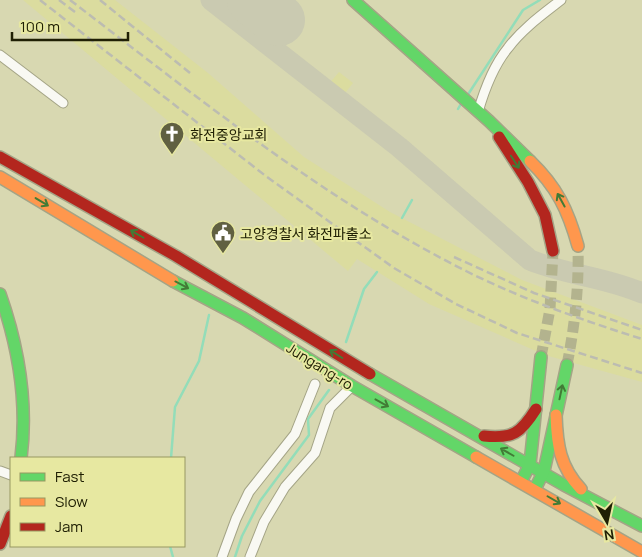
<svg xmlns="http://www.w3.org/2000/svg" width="642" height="557" viewBox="0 0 642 557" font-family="Manrope,'Noto Sans KR',sans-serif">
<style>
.built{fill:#dbdc9f}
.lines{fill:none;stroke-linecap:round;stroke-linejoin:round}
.stream{stroke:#93ddb9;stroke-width:2.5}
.taxiway{stroke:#cacab1;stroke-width:21}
.runway{stroke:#cacab1;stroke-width:52}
.secondary-tunnel{stroke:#b3b38e;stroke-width:11;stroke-dasharray:11 5.5;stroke-linecap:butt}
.street-casing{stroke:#a4a486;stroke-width:11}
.fast-casing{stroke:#a4a486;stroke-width:14}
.slow-casing{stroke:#a4a486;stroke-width:14}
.jam-casing{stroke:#a4a486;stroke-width:14}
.street{stroke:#f9f9f3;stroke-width:9}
.fast{stroke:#63d668;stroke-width:11}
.slow{stroke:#ff974d;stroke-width:11}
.jam{stroke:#b3261e;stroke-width:11}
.rail{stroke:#bcbcb1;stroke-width:2.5;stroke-dasharray:8 4;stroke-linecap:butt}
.oneway{stroke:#427b36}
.labels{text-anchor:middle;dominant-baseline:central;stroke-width:4;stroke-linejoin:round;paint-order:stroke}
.poi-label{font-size:14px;fill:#202004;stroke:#e7e8a1;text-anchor:start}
.street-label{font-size:14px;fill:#202004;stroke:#e7e8a1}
</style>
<rect width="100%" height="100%" fill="#d8d8b1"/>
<!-- built -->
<g class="built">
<path d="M23 0H115L208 73 304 157 390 212 522 280 642 325V382L545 355 429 304 357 259 348 271Z"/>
<path d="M339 72 353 83 342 97 328 85Z"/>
</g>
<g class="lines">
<!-- stream -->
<g class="stream">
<path d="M467 96 523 10 540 0"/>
<path d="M458 109 462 102"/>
<path d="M402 218 412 200"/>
<path d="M346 342 364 289 377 272"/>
<path d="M171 458 175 407 199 361 209 315"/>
<path d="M170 546 173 557"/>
<path d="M235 557 242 536 260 501 309 435 308 419 329 390"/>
</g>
<!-- taxiway -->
<path class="taxiway" d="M211 0 399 147 530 260C566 275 606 277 642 293"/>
<!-- runway -->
<path class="runway" d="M253 0 279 20"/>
<!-- secondary-tunnel -->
<g class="secondary-tunnel">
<path d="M541 357 550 309 553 251"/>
<path d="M567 365C575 324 579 287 578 246"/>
</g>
<defs>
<g id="street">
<path d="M0 55 63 103"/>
<path d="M478 112C484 91 494 65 508 48 522 29 543 14 561 0"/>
<path d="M0 471 11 475"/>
<path d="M222 557 236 519 249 492 295 434 315 384"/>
<path d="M250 557 264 522 285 487 315 453 330 408 352 386"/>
</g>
<g id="fast">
<path d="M353 0 489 121 530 161"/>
<path d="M173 281 243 318 352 386 476 457"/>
<path d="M0 294C19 348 28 401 21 458"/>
<path d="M370 374 564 485 642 526"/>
<path d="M521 482 530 464 541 357"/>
<path d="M535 489 544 471 567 365"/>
</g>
<g id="slow">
<path d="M530 161C557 187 568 210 578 246"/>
<path d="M0 177 173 281"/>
<path d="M556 415C557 445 560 467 581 489"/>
<path d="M476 457 642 552"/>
</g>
<g id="jam">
<path d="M499 137 528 182 545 215 553 251"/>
<path d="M0 157 176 256 370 374"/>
<path d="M484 436C513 439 521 433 536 409"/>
<path d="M0 544 11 516"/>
</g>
</defs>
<!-- street casing -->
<use href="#street" class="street-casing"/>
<!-- fast casing -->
<use href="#fast" class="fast-casing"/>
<!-- slow casing -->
<use href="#slow" class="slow-casing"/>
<!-- jam casing -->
<use href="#jam" class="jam-casing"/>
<!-- street -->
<use href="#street" class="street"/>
<!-- fast -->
<use href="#fast" class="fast"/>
<!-- slow -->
<use href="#slow" class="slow"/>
<!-- jam -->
<use href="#jam" class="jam"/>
<!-- rail -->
<g class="rail">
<path d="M40 0 267 177 394 268 456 304 517 333 642 373"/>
<path d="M59 0 75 12"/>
<path d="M70 0C197 97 323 199 466 271 522 299 582 320 642 339"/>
<path d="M100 0 190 73"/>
<path d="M454 257 534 293 642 330"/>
</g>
</g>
<!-- one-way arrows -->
<defs><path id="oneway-shaft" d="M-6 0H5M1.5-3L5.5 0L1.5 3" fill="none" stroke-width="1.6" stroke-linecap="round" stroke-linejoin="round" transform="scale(1.25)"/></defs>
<g class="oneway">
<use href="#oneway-shaft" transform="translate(515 162) rotate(57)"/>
<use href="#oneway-shaft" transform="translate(561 200) rotate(-119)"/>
<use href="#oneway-shaft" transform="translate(42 202) rotate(31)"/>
<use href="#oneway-shaft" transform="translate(137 234) rotate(-150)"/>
<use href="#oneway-shaft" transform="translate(182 285) rotate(28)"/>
<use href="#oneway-shaft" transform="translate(336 354) rotate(-148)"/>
<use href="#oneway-shaft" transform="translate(561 392) rotate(-78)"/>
<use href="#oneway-shaft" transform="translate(382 403) rotate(29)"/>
<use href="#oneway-shaft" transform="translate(507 452) rotate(-150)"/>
<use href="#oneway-shaft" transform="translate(554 500) rotate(30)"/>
</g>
<!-- icons -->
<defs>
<symbol id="church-pin" viewBox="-11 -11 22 30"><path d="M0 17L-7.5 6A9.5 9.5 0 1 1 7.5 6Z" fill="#606041" stroke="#e7e8a1"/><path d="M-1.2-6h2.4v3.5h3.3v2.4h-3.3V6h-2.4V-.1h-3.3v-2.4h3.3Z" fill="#fff"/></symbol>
<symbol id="civic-pin" viewBox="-11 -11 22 30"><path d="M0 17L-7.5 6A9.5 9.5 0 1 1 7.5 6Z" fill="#606041" stroke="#e7e8a1"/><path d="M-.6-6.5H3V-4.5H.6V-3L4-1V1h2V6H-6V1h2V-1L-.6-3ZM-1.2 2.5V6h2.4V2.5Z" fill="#fff"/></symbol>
</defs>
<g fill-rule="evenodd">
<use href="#church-pin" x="158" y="120" width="28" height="38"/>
<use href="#civic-pin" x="209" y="219" width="28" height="38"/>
</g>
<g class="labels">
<!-- poi labels -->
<g class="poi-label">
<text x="190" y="134">화전중앙교회</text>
<text x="240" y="233">고양경찰서 화전파출소</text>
</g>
<!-- street labels -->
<g class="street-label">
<text transform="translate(320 366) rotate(32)">Jungang-ro</text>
</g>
</g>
<!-- legend -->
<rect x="10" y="457" width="175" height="90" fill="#e7e8a1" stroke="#979862"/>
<rect x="20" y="473" width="25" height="8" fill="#63d668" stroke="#979862"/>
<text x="55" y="482" font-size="15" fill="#202004">Fast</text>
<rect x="20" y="498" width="25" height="8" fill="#ff974d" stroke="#979862"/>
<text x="55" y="507" font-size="15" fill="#202004">Slow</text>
<rect x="20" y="523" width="25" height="8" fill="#b3261e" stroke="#979862"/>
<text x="55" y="532" font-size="15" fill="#202004">Jam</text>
<!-- north arrow -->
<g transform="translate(607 522) rotate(171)" stroke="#e7e8a1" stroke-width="4" paint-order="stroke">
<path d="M0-4L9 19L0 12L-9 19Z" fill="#202004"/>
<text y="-8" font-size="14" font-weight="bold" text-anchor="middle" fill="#202004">N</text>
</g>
<!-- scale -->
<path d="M12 32v8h116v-8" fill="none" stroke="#202004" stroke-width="2.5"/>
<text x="20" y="32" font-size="15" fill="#202004" stroke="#e7e8a1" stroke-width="4" paint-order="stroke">100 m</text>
</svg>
